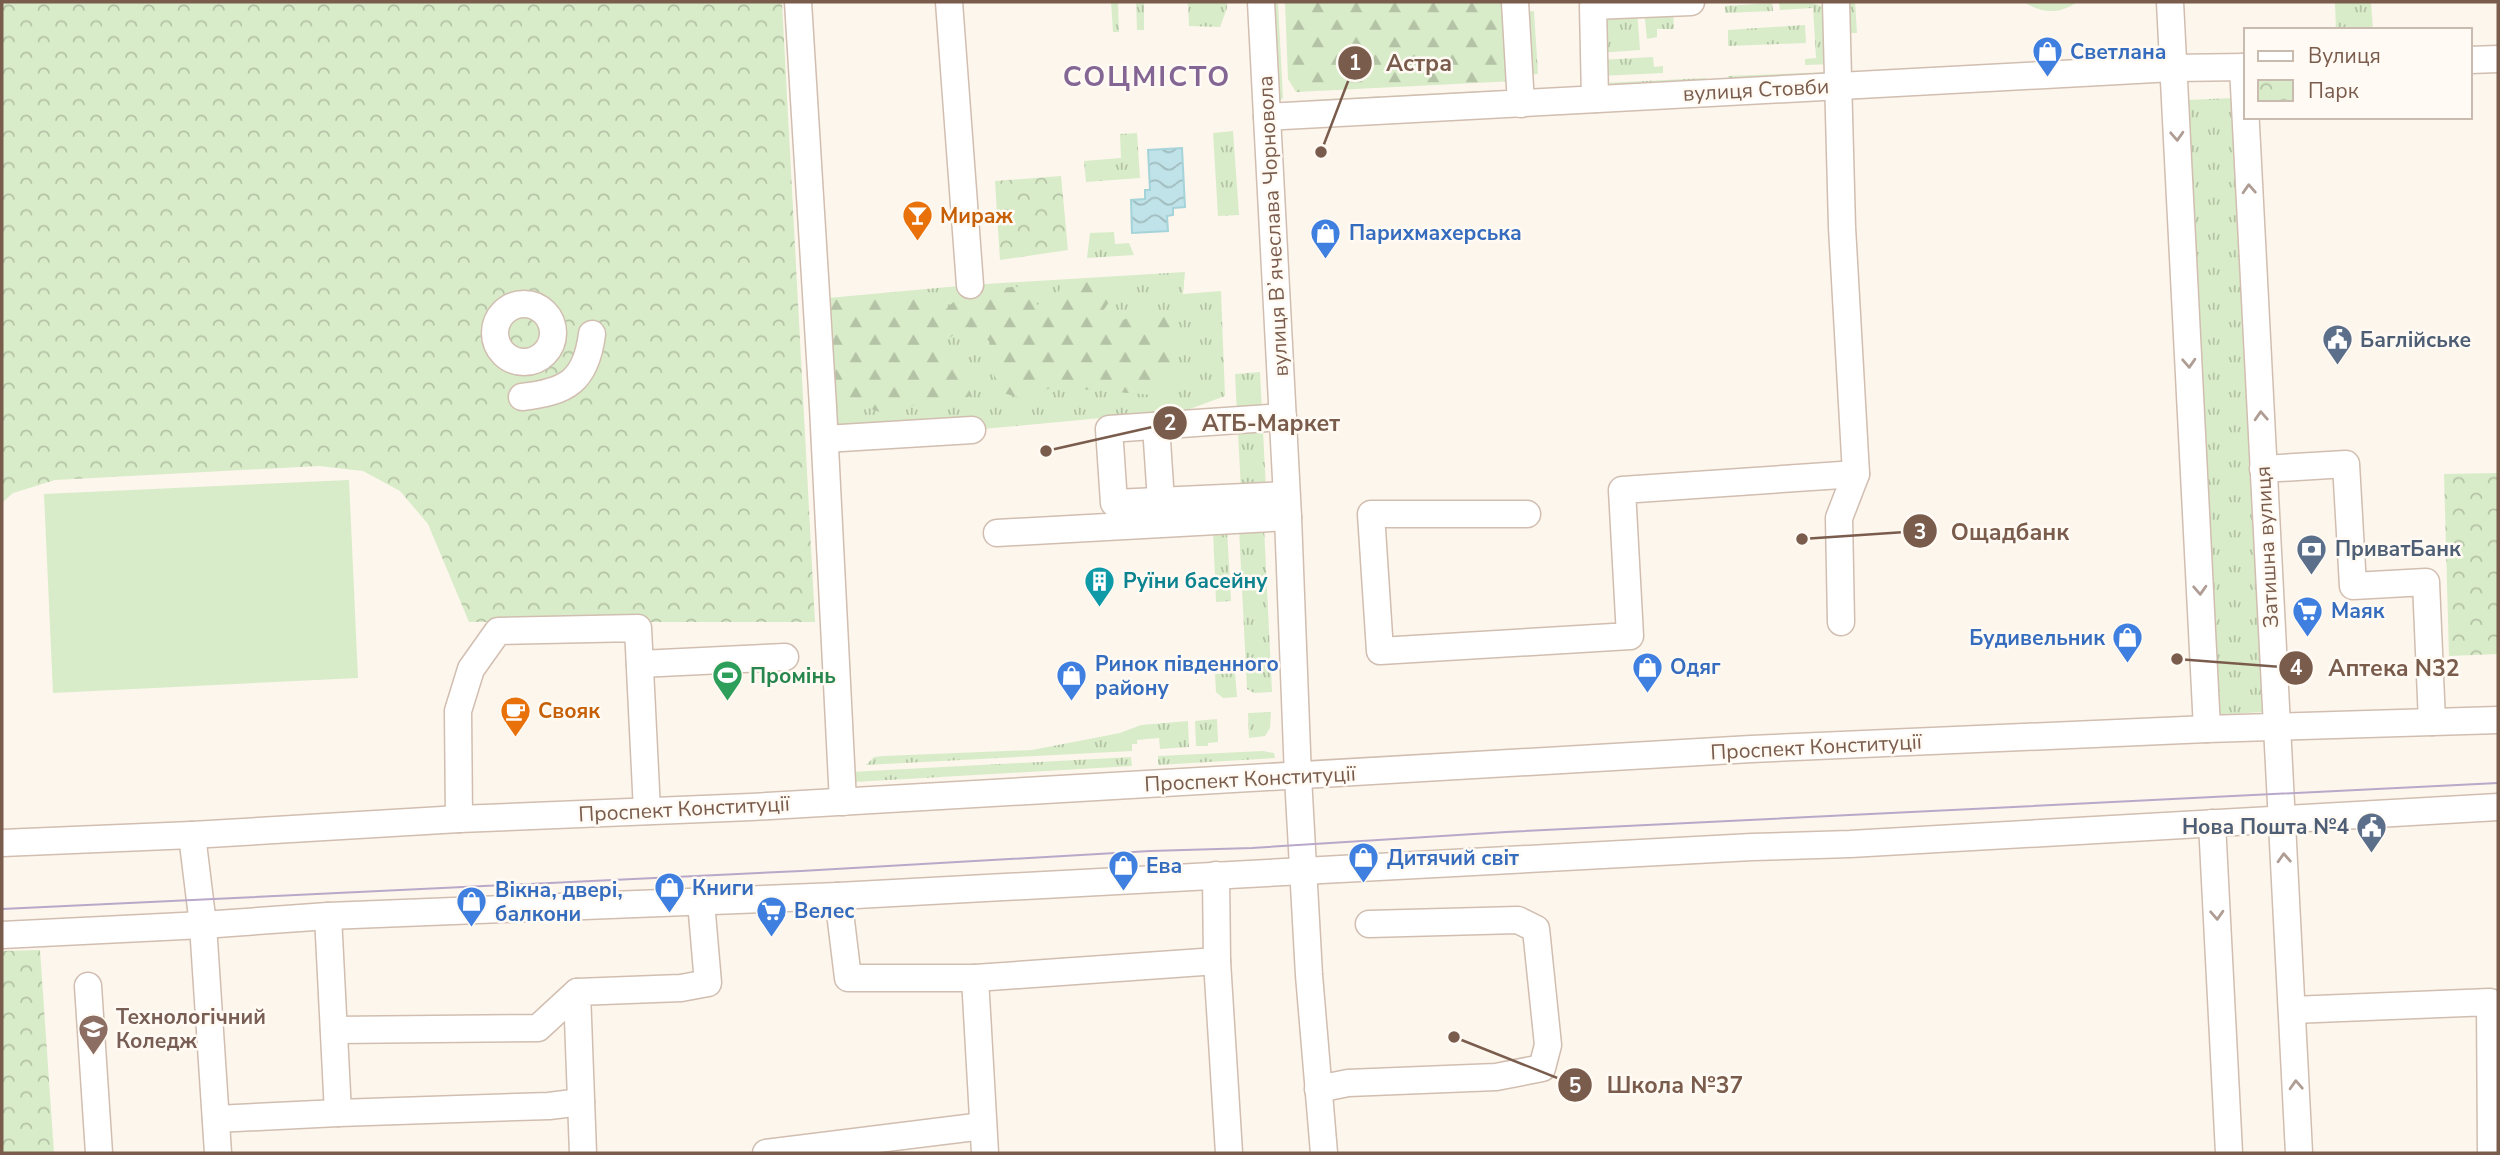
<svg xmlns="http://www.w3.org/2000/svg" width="2500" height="1155" viewBox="0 0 2500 1155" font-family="'Nunito Sans',sans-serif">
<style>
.grass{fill:url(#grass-tufts)}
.forest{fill:url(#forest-firs)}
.park{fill:url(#park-crowns)}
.pitch{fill:#d8ecc9}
.water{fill:url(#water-waves);stroke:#a5d3da;stroke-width:2}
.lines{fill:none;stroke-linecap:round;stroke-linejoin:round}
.minor-casing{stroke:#d1beb0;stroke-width:29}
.minor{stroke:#fff;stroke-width:26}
.tram{stroke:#b9a8c9;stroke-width:2}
.oneway{stroke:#af9d94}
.labels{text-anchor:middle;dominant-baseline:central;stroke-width:5;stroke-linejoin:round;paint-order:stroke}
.shop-label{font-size:21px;font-weight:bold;fill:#366cbe;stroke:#fffaf3;text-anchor:start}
.street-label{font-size:21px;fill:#7a5c4d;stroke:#fffaf3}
.food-label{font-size:21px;font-weight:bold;fill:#c56008;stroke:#fffaf3;text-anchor:start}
.service-label{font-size:21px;font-weight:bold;fill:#4e5e75;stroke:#fffaf3;text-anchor:start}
.culture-label{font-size:21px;font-weight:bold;fill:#0d838f;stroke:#fffaf3;text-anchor:start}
.leisure-label{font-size:21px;font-weight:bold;fill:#27864d;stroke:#fffaf3;text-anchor:start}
.education-label{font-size:21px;font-weight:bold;fill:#785e54;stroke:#fffaf3;text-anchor:start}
.district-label{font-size:28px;font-weight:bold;letter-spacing:2px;fill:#846695;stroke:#fffaf3}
.leader{fill:none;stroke:#7a5c4d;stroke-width:2.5}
.callout-dot{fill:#7a5c4d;stroke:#fffaf3;stroke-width:2.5}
.mark-label{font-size:21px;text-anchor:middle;font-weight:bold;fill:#fff}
.callout-label{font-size:23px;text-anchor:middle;font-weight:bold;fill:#7a5c4d;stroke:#fffaf3;stroke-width:5;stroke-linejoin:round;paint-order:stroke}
</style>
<defs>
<pattern id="grass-tufts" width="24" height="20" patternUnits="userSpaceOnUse" patternTransform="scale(1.75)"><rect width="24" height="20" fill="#d8ecc9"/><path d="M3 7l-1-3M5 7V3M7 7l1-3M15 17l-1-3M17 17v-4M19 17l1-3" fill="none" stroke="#b4c2a5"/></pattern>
<pattern id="forest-firs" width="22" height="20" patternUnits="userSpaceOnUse" patternTransform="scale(1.75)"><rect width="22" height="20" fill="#d8ecc9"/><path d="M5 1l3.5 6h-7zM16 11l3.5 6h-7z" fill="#b4c2a5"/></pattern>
<pattern id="park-crowns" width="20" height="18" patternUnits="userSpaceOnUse" patternTransform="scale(1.75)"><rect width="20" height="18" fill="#d8ecc9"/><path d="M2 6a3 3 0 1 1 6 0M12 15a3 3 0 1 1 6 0" fill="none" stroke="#b4c2a5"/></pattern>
<pattern id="water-waves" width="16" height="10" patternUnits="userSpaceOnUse" patternTransform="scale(1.75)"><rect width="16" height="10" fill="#bfe3e8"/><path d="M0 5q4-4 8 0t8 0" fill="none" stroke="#a0bbbe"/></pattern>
</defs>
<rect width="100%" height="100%" fill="#fdf6ec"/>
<!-- grass -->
<g class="grass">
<path d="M1111 2H1144V30H1137L1136 2 1118 3 1119 32H1113Z"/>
<path d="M1188 2H1227V8L1220 27 1189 26Z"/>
<path d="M1269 2H1278L1283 98 1277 103Z"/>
<path d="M1809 2 1825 7 1833 64 1805 65V59L1816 58 1813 8 1780 10 1779 3Z"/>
<path d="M1841 2H1855L1857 33H1843Z"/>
<path d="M2371 2 2373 30H2336L2335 3Z"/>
<path d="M1772 3 1773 11 1725 13V6Z"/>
<path d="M1673 8 1674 29H1657V37L1647 39 1644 10Z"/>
<path d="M1637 10 1640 50 1599 53 1600 19Z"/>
<path d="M1534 11 1538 74 1524 75 1521 12Z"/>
<path d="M1805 25 1806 43 1728 46V30Z"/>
<path d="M1653 57 1654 67 1663 66V73L1600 76V60Z"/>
<path d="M1830 72 1825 78 1728 83V76Z"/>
<path d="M1706 78 1707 84 1614 89 1605 83Z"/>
<path d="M1502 90 1503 96 1310 106 1309 100Z"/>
<path d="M2233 98 2263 712 2216 715 2186 100Z"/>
<path d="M1233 131 1239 215 1218 216 1213 133Z"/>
<path d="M1137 133 1140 178 1086 182 1084 161 1121 158 1120 134Z"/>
<path d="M1114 232 1115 244 1129 243 1134 255 1087 258 1090 233Z"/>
<path d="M1185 272 1183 294 1221 291 1225 396 1187 410 972 430 825 439 817 299 970 285Z"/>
<path d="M1260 372 1267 509 1242 510 1235 374Z"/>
<path d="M1264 527 1272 692 1254 693 1247 689 1239 528Z"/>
<path d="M1227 529 1231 601 1216 602 1213 530Z"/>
<path d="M1235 673 1237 697 1223 698 1216 692 1215 674Z"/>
<path d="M1271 712 1270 728 1265 736 1249 738 1248 713Z"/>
<path d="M1217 719 1218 742 1208 743V746H1196L1195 721Z"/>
<path d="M1188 721 1189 747 1160 749 1159 738 1137 740V744H1132V751L866 765 874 757 884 756 1032 750 1120 733 1141 725Z"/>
<path d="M1263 751 1274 753 1275 758 1158 765V756Z"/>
<path d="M1131 757 1132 766 854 782 850 772Z"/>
</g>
<!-- forest -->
<g class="forest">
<path d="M1285 2H1511L1515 81 1296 92 1288 79Z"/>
<path d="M1101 279 1117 290 1103 311 1112 324 1144 312 1170 318 1177 376 1153 395 1054 387 1021 398 996 391 989 341 967 327 946 340 938 353 963 374 971 395 957 404 924 402 885 414 860 405 823 407 817 299 921 297 940 314C967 286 993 289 1030 286L1036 305 1053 301 1064 282Z"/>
</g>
<!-- park -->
<g class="park">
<path d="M2 2H782L815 622H469L428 524 400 491 363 471 319 466 55 480 13 493 2 503Z"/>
<path d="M1061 176 1068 250 1000 260 995 181Z"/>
<path d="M2498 473V654L2449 656 2444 474Z"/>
<path d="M40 950 54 1153H2V951Z"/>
</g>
<!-- pitch -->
<g class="pitch">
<path d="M2024 2H2077C2060 15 2041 13 2024 2Z"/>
<path d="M349 480 358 678 53 693 44 494Z"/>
</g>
<!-- water -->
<path class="water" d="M1182 148 1185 207 1173 208V215L1167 216 1168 231 1132 233 1131 200 1145 199V190H1150L1148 150Z"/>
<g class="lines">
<defs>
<g id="minor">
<path d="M798 2 823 407 843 802"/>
<path d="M949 2 970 285"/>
<path d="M1261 2 1288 517 1298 777 1309 975 1324 1153"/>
<path d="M1515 2 1521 104"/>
<path d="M1836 2 1842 227 1856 474 1839 518 1841 622"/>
<path d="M2170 2 2207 729"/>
<path d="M2470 60 2498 59"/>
<path d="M2243 67 2299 1153"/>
<path d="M1595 99 1593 6 1691 2"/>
<path d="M1267 117 2173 68 2246 67"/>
<circle cx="524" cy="333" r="29"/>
<path d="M522 397C567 392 586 381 592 334"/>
<path d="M1283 417 1109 429 1114 503 1286 495"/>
<path d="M1156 426 1161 501"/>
<path d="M825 439 972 430"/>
<path d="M2263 469 2346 464 2353 586 2426 582 2432 722"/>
<path d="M1527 514H1371L1380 651 1630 636 1622 490 1856 474"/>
<path d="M997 533 1288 517"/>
<path d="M640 664 785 657"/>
<path d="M459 819 458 711 471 669 498 631 638 628 647 811"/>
<path d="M2212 823 2229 1153"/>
<path d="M192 835 203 925 218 1153"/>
<path d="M2 843 192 835 459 819 751 807 1751 749 2207 729 2498 720"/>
<path d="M1216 875 1217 961 1229 1153"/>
<path d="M838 896 848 978H975L1217 961"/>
<path d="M328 916 338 1113"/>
<path d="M2 935 203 925 328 916 838 896 1752 847 1850 844 2498 807"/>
<path d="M975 978 985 1153"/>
<path d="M88 986 99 1153"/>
<path d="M2292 1010 2490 1002 2491 1153"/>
<path d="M334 1030 538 1028 577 992"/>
<path d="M1318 1089 1348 1083 1496 1077 1542 1068 1548 1045 1536 929 1518 920 1369 924"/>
<path d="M216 1119 338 1113 549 1106 581 1102"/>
<path d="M583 1153 577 992 681 988 708 983 701 902"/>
<path d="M766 1153 983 1126"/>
</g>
</defs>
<!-- minor casing -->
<use href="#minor" class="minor-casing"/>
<!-- minor -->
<use href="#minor" class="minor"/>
<!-- tram -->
<path class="tram" d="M2 909 801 871 1150 851 1252 848 1506 832 2498 783"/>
</g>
<!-- one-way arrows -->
<defs><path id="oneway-chevron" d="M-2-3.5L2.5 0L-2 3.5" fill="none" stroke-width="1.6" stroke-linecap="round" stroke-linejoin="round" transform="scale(1.75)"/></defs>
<g class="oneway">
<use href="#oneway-chevron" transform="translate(2177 136) rotate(87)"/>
<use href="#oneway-chevron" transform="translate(2249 189) rotate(-93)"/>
<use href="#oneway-chevron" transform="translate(2189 363) rotate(87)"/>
<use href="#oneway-chevron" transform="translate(2261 416) rotate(-93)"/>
<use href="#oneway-chevron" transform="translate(2200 590) rotate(87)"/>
<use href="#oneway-chevron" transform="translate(2284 858) rotate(-93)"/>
<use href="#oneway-chevron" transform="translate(2217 915) rotate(87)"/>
<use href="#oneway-chevron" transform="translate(2296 1085) rotate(-93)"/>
</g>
<!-- icons -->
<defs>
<symbol id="shop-pin" viewBox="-11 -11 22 30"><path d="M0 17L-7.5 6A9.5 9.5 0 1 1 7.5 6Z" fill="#3f7fe0" stroke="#fffaf3"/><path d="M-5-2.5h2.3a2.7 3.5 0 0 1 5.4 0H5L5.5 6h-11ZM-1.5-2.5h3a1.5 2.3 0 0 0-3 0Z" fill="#fff"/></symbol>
<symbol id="bar-pin" viewBox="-11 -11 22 30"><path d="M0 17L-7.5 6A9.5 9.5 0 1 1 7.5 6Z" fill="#e8710a" stroke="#fffaf3"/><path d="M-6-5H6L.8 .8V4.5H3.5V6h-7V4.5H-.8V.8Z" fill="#fff"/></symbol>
<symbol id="civic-pin" viewBox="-11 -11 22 30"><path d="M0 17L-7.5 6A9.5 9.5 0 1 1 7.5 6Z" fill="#5c6f8a" stroke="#fffaf3"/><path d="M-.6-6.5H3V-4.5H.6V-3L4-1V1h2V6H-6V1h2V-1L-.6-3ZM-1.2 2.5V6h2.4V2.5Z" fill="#fff"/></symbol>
<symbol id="bank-pin" viewBox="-11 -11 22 30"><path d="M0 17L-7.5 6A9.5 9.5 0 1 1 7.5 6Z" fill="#5c6f8a" stroke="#fffaf3"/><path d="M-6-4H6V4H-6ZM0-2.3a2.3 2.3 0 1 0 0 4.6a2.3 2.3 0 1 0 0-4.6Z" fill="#fff"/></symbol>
<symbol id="building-pin" viewBox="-11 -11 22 30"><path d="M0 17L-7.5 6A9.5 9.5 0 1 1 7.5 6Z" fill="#0f9aa8" stroke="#fffaf3"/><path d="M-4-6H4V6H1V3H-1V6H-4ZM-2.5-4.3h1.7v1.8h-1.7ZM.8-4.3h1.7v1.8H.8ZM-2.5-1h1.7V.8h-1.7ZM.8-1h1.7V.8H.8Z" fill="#fff"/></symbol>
<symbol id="supermarket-pin" viewBox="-11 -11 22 30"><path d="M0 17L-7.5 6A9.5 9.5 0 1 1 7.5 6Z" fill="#3f7fe0" stroke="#fffaf3"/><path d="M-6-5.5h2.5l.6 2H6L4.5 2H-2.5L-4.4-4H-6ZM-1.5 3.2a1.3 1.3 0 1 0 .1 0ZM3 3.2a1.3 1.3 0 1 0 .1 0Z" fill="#fff"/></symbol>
<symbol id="stadium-pin" viewBox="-11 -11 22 30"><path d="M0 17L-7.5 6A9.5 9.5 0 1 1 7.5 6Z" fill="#2e9e5b" stroke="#fffaf3"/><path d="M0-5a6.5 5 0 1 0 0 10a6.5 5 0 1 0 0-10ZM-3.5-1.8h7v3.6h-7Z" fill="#fff"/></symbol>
<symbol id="cafe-pin" viewBox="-11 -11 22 30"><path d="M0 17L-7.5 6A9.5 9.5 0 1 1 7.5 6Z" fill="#e8710a" stroke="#fffaf3"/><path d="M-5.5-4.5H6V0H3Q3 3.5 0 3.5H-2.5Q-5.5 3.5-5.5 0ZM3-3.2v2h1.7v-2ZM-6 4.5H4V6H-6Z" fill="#fff"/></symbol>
<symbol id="university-pin" viewBox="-11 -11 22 30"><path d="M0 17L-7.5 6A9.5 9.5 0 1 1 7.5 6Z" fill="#8d6e63" stroke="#fffaf3"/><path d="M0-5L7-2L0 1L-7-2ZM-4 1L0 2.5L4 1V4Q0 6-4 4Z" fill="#fff"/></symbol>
</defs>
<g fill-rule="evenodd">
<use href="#shop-pin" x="2030" y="34" width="35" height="47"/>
<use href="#bar-pin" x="900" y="198" width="35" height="47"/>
<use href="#shop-pin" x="1308" y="216" width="35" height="47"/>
<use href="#civic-pin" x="2320" y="322" width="35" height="47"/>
<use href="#bank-pin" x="2294" y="532" width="35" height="47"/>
<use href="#building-pin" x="1082" y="564" width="35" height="47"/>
<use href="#supermarket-pin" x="2290" y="594" width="35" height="47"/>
<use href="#shop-pin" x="2110" y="620" width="35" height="47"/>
<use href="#shop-pin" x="1630" y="650" width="35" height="47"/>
<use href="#stadium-pin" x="710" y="658" width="35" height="47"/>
<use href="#shop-pin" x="1054" y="658" width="35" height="47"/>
<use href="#cafe-pin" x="498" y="694" width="35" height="47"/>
<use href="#civic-pin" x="2354" y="810" width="35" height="47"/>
<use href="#shop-pin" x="1346" y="840" width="35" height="47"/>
<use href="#shop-pin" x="1106" y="848" width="35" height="47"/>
<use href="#shop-pin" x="652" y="870" width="35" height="47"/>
<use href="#shop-pin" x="454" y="884" width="35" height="47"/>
<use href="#supermarket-pin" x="754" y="894" width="35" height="47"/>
<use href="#university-pin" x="76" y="1012" width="35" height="47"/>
</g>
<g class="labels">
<!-- shop labels -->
<g class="shop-label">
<text x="2070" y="52">Светлана</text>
<text x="1349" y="233">Парихмахерська</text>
<text x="2331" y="611">Маяк</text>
<text x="2105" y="638" text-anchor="end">Будивельник</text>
<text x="1095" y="664">Ринок південного<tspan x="1095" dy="24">району</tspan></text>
<text x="1670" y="667">Одяг</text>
<text x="1387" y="858">Дитячий світ</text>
<text x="1146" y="866">Ева</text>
<text x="692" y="888">Книги</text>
<text x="495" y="890">Вікна, двері,<tspan x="495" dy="24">балкони</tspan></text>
<text x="794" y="911">Велес</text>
</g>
<!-- street labels -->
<g class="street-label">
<text transform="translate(1756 90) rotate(-3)">вулиця Стовби</text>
<text transform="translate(1273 226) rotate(-93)">вулиця Вʼячеслава Чорновола</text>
<text transform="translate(2267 547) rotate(-93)">Затишна вулиця</text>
<text transform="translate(1816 747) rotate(-3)">Проспект Конституції</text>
<text transform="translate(1250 779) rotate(-3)">Проспект Конституції</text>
<text transform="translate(684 809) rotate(-3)">Проспект Конституції</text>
</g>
<!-- food labels -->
<g class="food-label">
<text x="940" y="216">Мираж</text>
<text x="538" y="711">Свояк</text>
</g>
<!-- service labels -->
<g class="service-label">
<text x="2360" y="340">Баглійське</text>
<text x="2335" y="549">ПриватБанк</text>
<text x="2349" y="827" text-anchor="end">Нова Пошта №4</text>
</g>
<!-- culture labels -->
<g class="culture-label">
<text x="1123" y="581">Руїни басейну</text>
</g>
<!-- leisure labels -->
<g class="leisure-label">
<text x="750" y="676">Промінь</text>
</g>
<!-- education labels -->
<g class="education-label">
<text x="116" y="1017">Технологічний<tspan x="116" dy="24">Коледж</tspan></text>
</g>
<!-- district labels -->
<g class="district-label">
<text x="1147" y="77">СОЦМІСТО</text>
</g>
</g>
<!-- callouts -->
<path class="leader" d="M1321 152L1355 63M1046 451L1170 423M1802 539L1920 531M2177 659L2296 668M1454 1037L1575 1085"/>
<g class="callout-dot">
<circle cx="1321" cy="152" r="7"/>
<circle cx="1046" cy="451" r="7"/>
<circle cx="1802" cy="539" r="7"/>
<circle cx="2177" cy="659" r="7"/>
<circle cx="1454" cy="1037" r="7"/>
<circle cx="1355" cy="63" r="18"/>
<circle cx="1170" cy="423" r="18"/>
<circle cx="1920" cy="531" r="18"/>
<circle cx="2296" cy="668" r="18"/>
<circle cx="1575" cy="1085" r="18"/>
</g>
<g class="mark-label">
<text x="1355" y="70">1</text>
<text x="1170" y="430">2</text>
<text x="1920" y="539">3</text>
<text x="2296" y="675">4</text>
<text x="1575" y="1093">5</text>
</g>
<g class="callout-label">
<text x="1419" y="71">Астра</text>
<text x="1271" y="431">АТБ-Маркет</text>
<text x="2010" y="540">Ощадбанк</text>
<text x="2394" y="676">Аптека N32</text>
<text x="1675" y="1093">Школа №37</text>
</g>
<!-- border -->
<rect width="2500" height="1155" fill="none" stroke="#7a5c4d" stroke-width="7"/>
<!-- legend -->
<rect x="2244" y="28" width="228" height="91" fill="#fffaf3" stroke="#cabbb1" stroke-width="2"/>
<rect x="2258" y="51" width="35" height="10" fill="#ffffff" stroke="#cabbb1" stroke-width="2"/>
<text x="2308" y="63" font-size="21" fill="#7a5c4d">Вулиця</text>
<rect x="2258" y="80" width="35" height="21" fill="url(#park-crowns)" stroke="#cabbb1" stroke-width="2"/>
<text x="2308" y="98" font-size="21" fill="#7a5c4d">Парк</text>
</svg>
